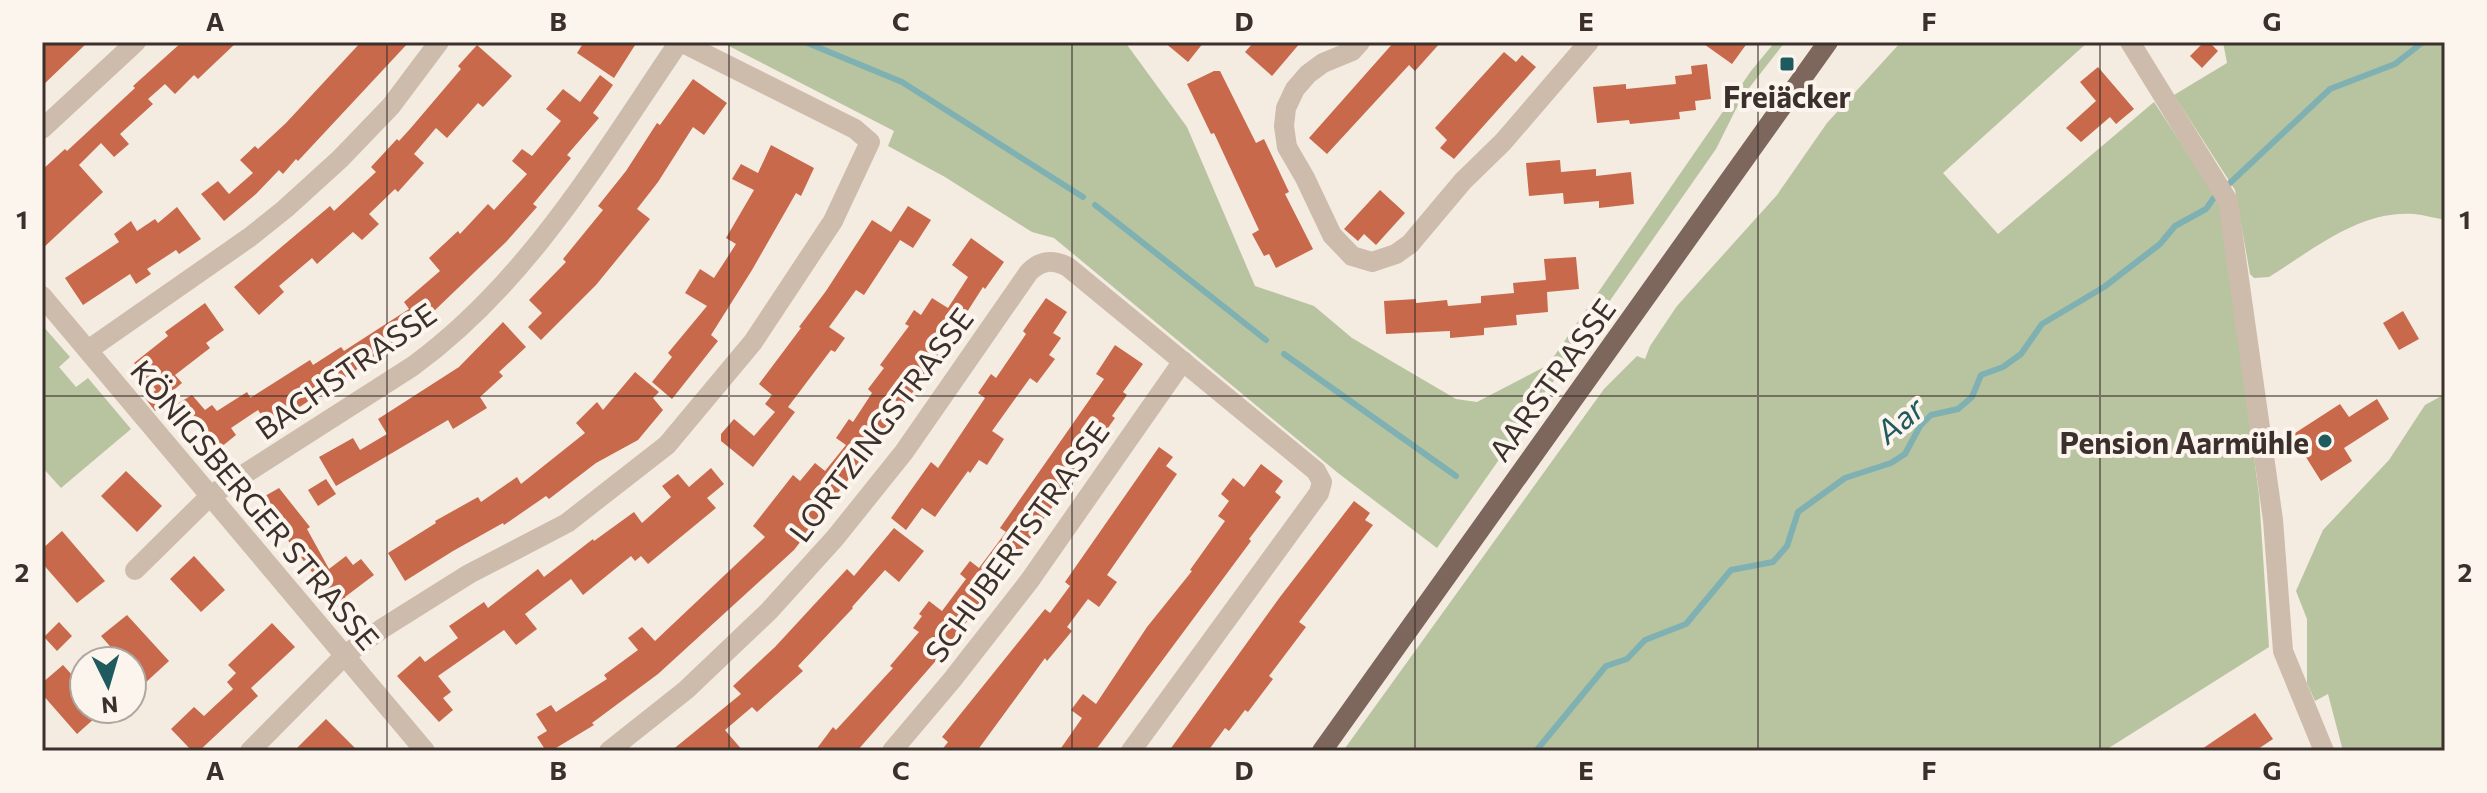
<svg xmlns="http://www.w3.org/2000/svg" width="2487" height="793" viewBox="0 0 2487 793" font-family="Commissioner,sans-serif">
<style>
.green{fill:#b8c4a0}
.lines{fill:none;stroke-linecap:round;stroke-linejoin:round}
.stream{stroke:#7fb0b2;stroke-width:6}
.building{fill:#c8694b}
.minor{stroke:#cdbbac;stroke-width:20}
.primary{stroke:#7d675c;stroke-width:20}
.grid{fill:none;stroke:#3b302b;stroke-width:2;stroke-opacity:0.55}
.poi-dot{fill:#1f5a5e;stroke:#fbf5ee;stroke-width:3}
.labels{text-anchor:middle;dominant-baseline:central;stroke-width:8;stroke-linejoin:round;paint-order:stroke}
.poi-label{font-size:30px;font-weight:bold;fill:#3b302b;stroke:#fbf5ee}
.street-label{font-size:30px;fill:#3b302b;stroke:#fbf5ee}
.water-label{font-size:32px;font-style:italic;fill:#1f5a5e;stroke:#fbf5ee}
.neatline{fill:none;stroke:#3b302b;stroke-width:3}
.grid-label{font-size:26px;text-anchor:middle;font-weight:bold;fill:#3b302b}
</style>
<rect width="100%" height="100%" fill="#f4ebe1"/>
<!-- green -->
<g class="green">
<path d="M721 42H1125L1187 127 1255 286 1314 306 1352 338 1456 399 1477 402 1548 365 1751 71 1775 42H1785L1742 97 1716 149 1553 382 1537 402 1524 411 1531 414 1437 548 1338 473 1054 238 1032 232 945 177 888 146 894 131Z"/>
<path d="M1901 42H2088L1943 173 1998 234 2154 102 2221 204 2259 495 2269 647 2104 751H1343L1604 389 1637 356 1645 359 1650 346 1677 306 1777 195 1827 123Z"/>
<path d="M2223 42H2445V220C2435 218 2424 215 2414 214 2359 210 2313 250 2269 277L2254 278 2250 274 2235 190 2174 95 2227 63Z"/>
<path d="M42 325 70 357 59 367 76 387 88 378 131 429 61 488 42 467Z"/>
<path d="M2445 394V751H2343L2328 694 2315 701 2307 683V619L2296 591 2323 530 2389 460 2425 405Z"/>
</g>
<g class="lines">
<!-- stream -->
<g class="stream">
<path d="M805 42 902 82 1083 197"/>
<path d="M1095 205 1266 340"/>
<path d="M1284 354 1456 476"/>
<path d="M1536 751 1606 666 1627 659 1645 640 1686 624 1731 570 1773 562 1787 546 1798 512 1845 478 1891 463 1905 454 1920 426 1931 415 1958 409 1972 397 1981 375 2003 367 2021 354 2042 324 2104 287 2160 244 2175 226 2206 209 2213 199 2330 89 2395 64 2423 42"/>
</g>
</g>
<!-- building -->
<g class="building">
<path d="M42 42H88L42 86Z"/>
<path d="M182 42H237L198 79 194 75 175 94 165 84 148 99 153 104 120 134 129 144 114 157 101 143 79 165 103 192 42 249V170L65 149 67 151 135 88 133 86Z"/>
<path d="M361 42H409L298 161 296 159 283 174 279 170 256 194 224 221 201 194 218 181 229 194 253 173 240 160 255 146 258 149 286 123Z"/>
<path d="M584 42H637L614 78 577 53Z"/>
<path d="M1164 42H1204L1188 62Z"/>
<path d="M1254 42H1301L1272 76 1245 52Z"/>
<path d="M1394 42H1441L1415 71 1409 65 1327 154 1309 138Z"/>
<path d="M1701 42H1748L1732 64Z"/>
<path d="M2204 42H2209L2218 51 2202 68 2190 56Z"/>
<path d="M477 45 512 76 483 107 478 103 447 138 436 128 414 154 424 163 398 192 395 189 369 214 379 224 362 240 353 232 317 264 312 258 279 286 284 292 259 315 234 287 330 206 334 211 376 172 371 167 397 139 399 141 410 129 461 69 458 66Z"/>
<path d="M1504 52 1516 62 1522 55 1536 67 1454 159 1440 148 1447 140 1435 128Z"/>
<path d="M1707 64 1711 99 1695 101 1696 110 1679 112 1680 119 1630 124 1629 120 1597 123 1593 87 1626 84V89L1676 84 1675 76 1692 74 1691 66Z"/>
<path d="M2098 67 2134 109 2116 124 2110 117 2081 142 2066 128 2096 101 2080 82Z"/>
<path d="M1214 71H1220L1256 143 1264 139 1289 192 1285 194 1313 249 1276 268 1269 254 1264 256 1252 234 1259 230 1214 133 1211 134 1187 84Z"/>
<path d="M600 75 613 85 593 113 599 118 567 155 571 158 533 204 537 207 506 242 408 336 269 427 258 410 231 428 236 435 215 452 191 421 188 424 172 407 192 395 205 410 212 405 217 411 247 392 257 409 250 398 310 360 313 365 341 347 344 351 409 309 404 302 440 271 429 258 458 231 460 234 488 204 494 210 527 174 512 161 522 149 532 156 561 121 546 109 563 89 580 102Z"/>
<path d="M693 79 727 103 704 135 693 127 658 182 637 209 650 219 596 285 541 340 528 327 542 313 529 300 566 262 563 259 603 210 598 206 626 171 657 123 660 125Z"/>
<path d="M771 145 814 168 801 196 796 193 752 270 711 335 718 341 672 399 652 382 672 357 668 353 707 306 685 293 700 269 714 278 736 244 726 238 754 190 732 179 741 164 758 173Z"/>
<path d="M1560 160 1561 172 1596 169V176L1631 172 1634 204 1599 208V201L1564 204 1563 193 1529 196 1526 163Z"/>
<path d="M1380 190 1405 213 1376 245 1364 234 1358 241 1344 229Z"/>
<path d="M908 206 931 220 913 248 900 240 864 295 856 290 829 327 845 338 835 352 831 350 788 407 795 412 753 467 721 441V434L734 419 754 436 775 412 765 404 772 395 759 384 801 328 799 327 826 291 872 220 891 232Z"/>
<path d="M177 207 201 239 179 254 176 250 147 269 151 274 136 284 130 274 83 305 65 278 119 242 114 234 131 221 137 231 155 219 158 223Z"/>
<path d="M971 238 1004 262 985 289 983 287 939 356 865 458 794 550 658 674 592 723 594 725 551 751H546L537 737 547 731 536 714 551 705 556 712 607 679 604 675 638 650 628 638 642 627 655 641 765 537 753 526 793 475 800 481 815 463 825 471 846 445 836 438 849 419 853 422 872 393 868 389 884 368 880 365 909 326 905 324 914 310 921 315 932 298 948 308 968 277 952 265Z"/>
<path d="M1576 257 1579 289 1547 292 1548 312 1516 315 1517 325 1484 328V335L1450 338V331L1386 334 1384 301 1416 299V303L1447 300 1448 306 1481 303V296L1514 293 1513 283 1546 280 1544 259Z"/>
<path d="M1046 298 1067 312 1053 333 1061 338 1049 355 1055 359 1037 383 1030 378 992 431 1004 439 987 465 979 460 970 473 968 471 935 517 922 508 906 530 891 518 931 462 938 468 985 398 978 393 991 374 996 378 1026 334 1023 331Z"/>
<path d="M205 303 224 330 206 343 210 348 175 375 182 383 170 393 174 398 155 411 145 398 156 390 134 363 168 336 165 332Z"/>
<path d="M2403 311 2419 339 2399 350 2383 323Z"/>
<path d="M503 322 526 347 499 372 503 376 480 397 487 408 453 429 448 420 336 486 319 457 353 438 360 450 387 434 378 419 459 367Z"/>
<path d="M1115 345 1143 364 1123 392 1127 395 1112 416 1115 418 1015 560 940 656 857 751H815L833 727 836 730 893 668 890 666 919 632 913 628 922 616 919 614 929 601 942 611 966 579 960 574 970 561 979 568 1006 532 1000 528 1104 379 1096 374Z"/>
<path d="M635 372 659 392 653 398 663 410 638 440 596 463 549 499 546 496 504 525 503 523 453 551 405 581 388 553 436 523 435 521 478 497 481 502 517 477 521 484 585 433 576 423 597 402 603 410Z"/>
<path d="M2377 399 2389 419 2344 448 2352 461 2321 481 2292 435 2340 404 2349 417Z"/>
<path d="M1159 447 1173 457 1166 466 1177 474 1107 575 1117 582 1099 607 1088 599 1067 627 1072 631 1047 661 1045 658 977 751H941L948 742 942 737 1045 609 1050 613 1070 586 1065 582Z"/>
<path d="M1261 464 1283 481 1275 492 1281 497 1249 539 1251 541 1095 751H1059L1082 718 1071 710 1083 694 1096 704 1147 627 1192 571 1190 570 1225 521 1218 516 1229 501 1221 494 1233 478 1244 487Z"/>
<path d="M711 468 724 484 707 498 716 508 648 564 641 556 635 561 631 556 583 595 571 579 525 614 537 629 516 645 504 630 438 676 451 692 443 698 453 710 439 722 397 676 420 656 425 662 458 638 449 626 484 602 488 608 538 569 544 577 593 539 594 541 634 512 642 523 671 497 662 486 678 474 689 487Z"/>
<path d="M126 471 162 506 137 532 101 496Z"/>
<path d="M326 479 336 494 318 506 308 490Z"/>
<path d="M279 488 310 527 307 529 329 569 346 556 353 565 361 559 374 575 345 597 350 605 341 611 300 556 298 557 288 540 284 542 258 500Z"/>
<path d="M1354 501 1370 513 1365 520 1373 525 1299 622 1306 627 1269 676 1273 679 1248 712 1245 710 1229 731 1225 728 1208 751H1169L1280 597Z"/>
<path d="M894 528 924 551 899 582 885 570 852 607 853 608 798 666 803 671 757 712 752 707 725 730 743 751H671L741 694 733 686 775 647 847 569 854 576Z"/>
<path d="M62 531 105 581 77 603 42 563V549Z"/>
<path d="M194 556 225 590 201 612 170 579Z"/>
<path d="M127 615 169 661 144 684 132 671V661H123L101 636Z"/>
<path d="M59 622 72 636 57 651 44 637Z"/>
<path d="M272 623 295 647 251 688 258 696 199 751H192L171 729 194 707 204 716 233 689 227 682 236 673 228 665Z"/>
<path d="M63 665 84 688V709H105L77 734 42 694V683Z"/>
<path d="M2255 713 2273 739 2255 751H2199Z"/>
<path d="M326 719 358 751H294Z"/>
</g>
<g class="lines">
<!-- minor -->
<g class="minor">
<path d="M1360 42 1352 51 1323 63 1308 74 1295 89 1286 108 1284 126 1287 147 1305 178 1332 235 1352 256 1372 262 1396 254 1410 244 1463 181 1503 142 1589 42"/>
<path d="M2130 42 2228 201 2273 520 2283 651 2324 751"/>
<path d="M42 129 136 42"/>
<path d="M42 296 425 751"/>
<path d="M88 350 250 237 285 209 340 159 391 106 439 42"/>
<path d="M135 570 210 496 413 366C528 282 600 158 679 42"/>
<path d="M250 751 345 655 383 628 469 574 567 523 667 445 753 342 833 221 870 142 855 129 681 42"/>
<path d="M609 751 686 690 769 611 835 538 904 452 1029 272C1041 260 1053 259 1068 267L1316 471 1322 482 1319 493 1131 751"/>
<path d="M892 751 952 680 1030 580 1183 361"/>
</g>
<!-- primary -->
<path class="primary" d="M1322 751 1828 42"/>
</g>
<!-- grid -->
<path class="grid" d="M387 42V751M729 42V751M1072 42V751M1415 42V751M1758 42V751M2100 42V751M42 396H2445"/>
<!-- markers -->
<g class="poi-dot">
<rect x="1779" y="56" width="16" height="16" rx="4"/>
<circle cx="2325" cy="441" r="8"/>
</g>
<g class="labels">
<!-- poi labels -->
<g class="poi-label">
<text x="1787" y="95">Freiäcker</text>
<text x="2309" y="441" text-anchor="end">Pension Aarmühle</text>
</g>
<!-- street labels -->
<g class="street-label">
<text transform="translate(345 370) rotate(-35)">BACHSTRASSE</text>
<text transform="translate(1551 379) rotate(-54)">AARSTRASSE</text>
<text transform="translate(880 424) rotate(-53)">LORTZINGSTRASSE</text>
<text transform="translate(256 504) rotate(50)">KÖNIGSBERGER STRASSE</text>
<text transform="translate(1016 541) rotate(-54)">SCHUBERTSTRASSE</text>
</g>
<!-- water labels -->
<g class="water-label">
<text transform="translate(1899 419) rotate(-40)">Aar</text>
</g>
</g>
<!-- border -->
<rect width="2487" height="793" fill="none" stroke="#fbf5ee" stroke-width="88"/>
<!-- north arrow -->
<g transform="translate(108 685) rotate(175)"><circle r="38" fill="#fbf5ee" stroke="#aea6a0" stroke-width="2"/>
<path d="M0-6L14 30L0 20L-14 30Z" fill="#1f5a5e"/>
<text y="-12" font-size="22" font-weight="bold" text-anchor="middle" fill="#3b302b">N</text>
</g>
<rect x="44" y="44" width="2399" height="705" class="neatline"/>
<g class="grid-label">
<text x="215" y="31">A</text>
<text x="558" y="31">B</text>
<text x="901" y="31">C</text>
<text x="1244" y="31">D</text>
<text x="1586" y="31">E</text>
<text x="1929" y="31">F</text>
<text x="2272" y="31">G</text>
<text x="22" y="229">1</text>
<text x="2465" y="229">1</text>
<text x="22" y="582">2</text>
<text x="2465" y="582">2</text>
<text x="215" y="780">A</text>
<text x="558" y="780">B</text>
<text x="901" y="780">C</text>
<text x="1244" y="780">D</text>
<text x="1586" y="780">E</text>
<text x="1929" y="780">F</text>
<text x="2272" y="780">G</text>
</g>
</svg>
